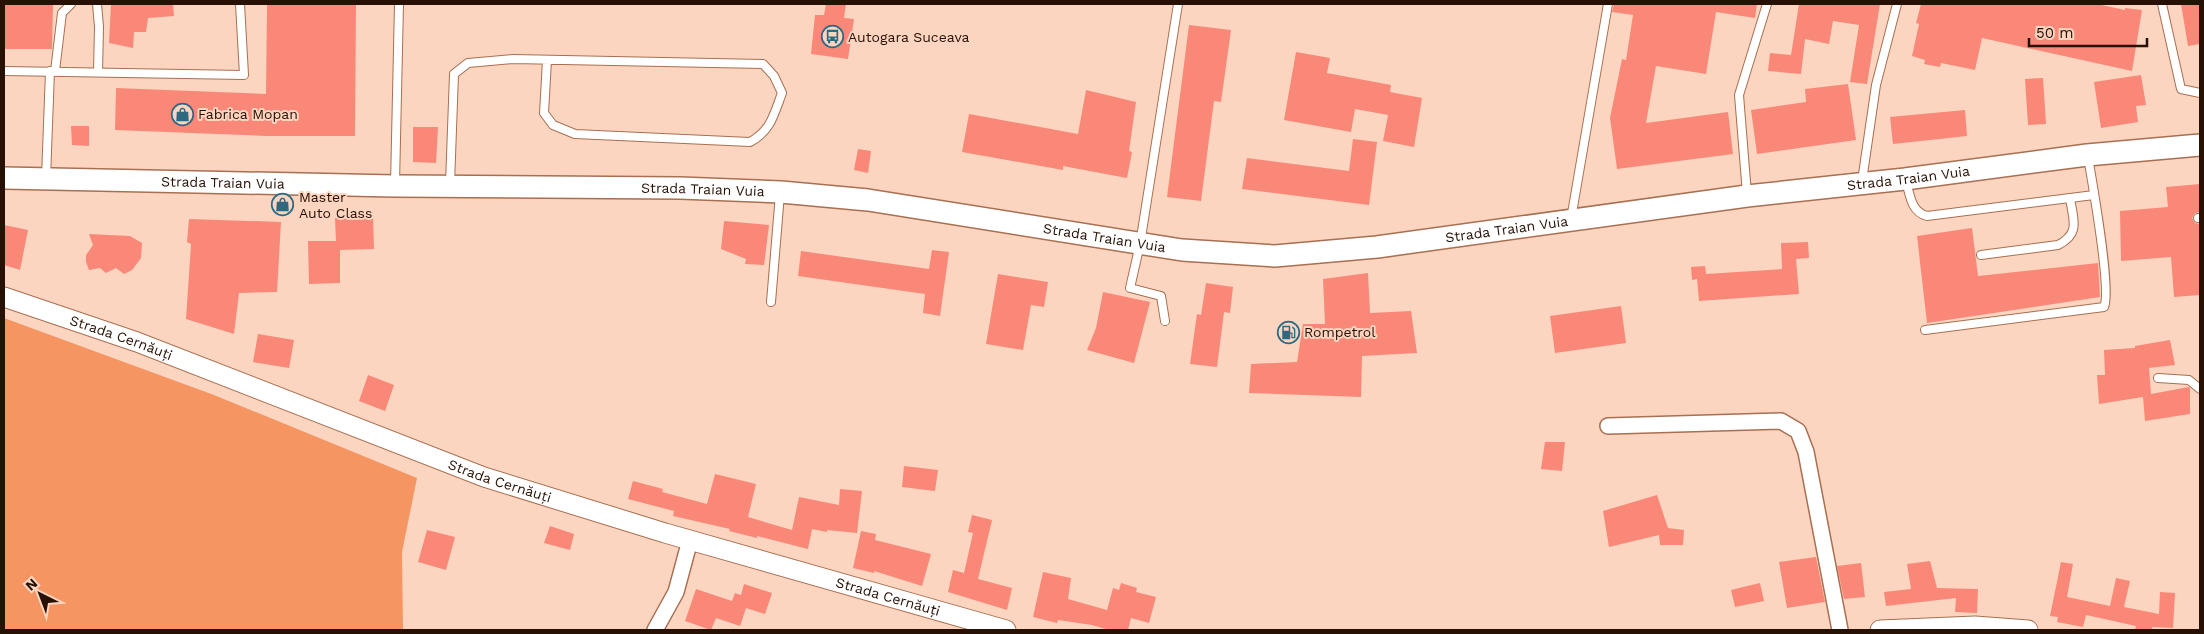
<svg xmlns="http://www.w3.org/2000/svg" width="2204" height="634" viewBox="0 0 2204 634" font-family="'Work Sans',sans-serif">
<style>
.green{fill:#f59662}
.building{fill:#f98878}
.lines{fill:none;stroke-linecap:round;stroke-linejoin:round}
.service-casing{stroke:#a86f50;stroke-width:10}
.minor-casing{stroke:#a86f50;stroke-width:18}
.tertiary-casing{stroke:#a86f50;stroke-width:21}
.secondary-casing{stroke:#a86f50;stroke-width:24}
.service{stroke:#fff;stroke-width:8}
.minor{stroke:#fff;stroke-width:15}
.tertiary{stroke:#fff;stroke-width:19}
.secondary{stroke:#fff;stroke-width:21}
.labels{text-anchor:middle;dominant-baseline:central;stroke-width:4;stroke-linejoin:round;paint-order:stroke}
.poi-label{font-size:14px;fill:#271105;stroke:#fcd5c1;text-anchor:start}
.street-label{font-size:14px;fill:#271105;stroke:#fcd5c1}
</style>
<rect width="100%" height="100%" fill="#fcd5c1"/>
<!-- green -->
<path class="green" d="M4 318 214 395 417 478 402 552 403 630H4Z"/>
<!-- building -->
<g class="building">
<path d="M4 4H53L52 49H4Z"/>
<path d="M111 4H173L174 16 148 18 146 32H134L133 48 109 43Z"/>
<path d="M267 4H356L355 136H267L115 130 116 88 266 94Z"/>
<path d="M826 4H846L844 18 854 19 848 59 811 54 815 15H824Z"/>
<path d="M1614 4H1757L1755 18 1716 12 1706 74 1656 66 1646 123 1728 112 1733 154 1617 169 1610 118 1622 59 1626 60 1633 15 1612 12Z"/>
<path d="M1799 4H1880L1867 84 1850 82 1859 25 1833 21 1829 44 1805 39 1801 74 1768 71 1770 53 1791 55Z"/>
<path d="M1921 4H2097L2125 10V8L2142 10 2132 71 1982 38 1975 70 1941 63 1940 67 1924 64 1925 60 1912 56 1919 24 1916 23Z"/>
<path d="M2181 4H2200V44L2188 46Z"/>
<path d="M1189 25 1231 30 1221 102 1214 101 1201 201 1167 197Z"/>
<path d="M1296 52 1330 58 1327 73 1391 85 1390 92 1422 98 1414 147 1383 141 1388 115 1355 109 1351 132 1284 120Z"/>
<path d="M2141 75 2146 105 2136 106 2138 122 2101 128 2094 82Z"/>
<path d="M2043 78 2046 124 2028 125 2025 79Z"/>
<path d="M1848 84 1856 140 1757 154 1751 110 1806 102 1805 89Z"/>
<path d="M1086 90 1136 102 1129 151 1132 152 1127 178 1063 166V170L962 152 969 114 1078 134Z"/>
<path d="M1965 110 1967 136 1893 144 1890 117Z"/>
<path d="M71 126H89V146L72 145Z"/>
<path d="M413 127H438L436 163 413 162Z"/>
<path d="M1353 139 1377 142 1369 205 1242 189 1247 158 1349 171Z"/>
<path d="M858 149 871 151 868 173 854 170Z"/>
<path d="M2200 184V212L2195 213 2192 218 2195 223 2200 224V295L2174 297 2171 257 2121 261 2120 211 2168 207 2166 187Z"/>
<path d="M373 217 374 249 340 250V283L309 284 308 241H336L335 218Z"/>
<path d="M189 219 281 222 277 292 239 293 234 334 186 319 191 244 187 242Z"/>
<path d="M724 221 769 225 764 265 745 264 746 259 721 249Z"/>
<path d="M4 225 28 230 20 270 4 265Z"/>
<path d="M1972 228 1978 276 2098 263 2100 297 1927 323 1917 236Z"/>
<path d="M89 234 130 236 142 243 141 258 132 270 124 274 116 268 106 273 100 268 89 270 86 262V255L93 245Z"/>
<path d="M1808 242 1809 258 1796 259 1799 294 1699 301 1697 279 1692 280 1691 267 1705 266 1706 274 1782 269 1781 243Z"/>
<path d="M932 250 949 252 940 316 923 313 925 294 798 276 801 251 929 269Z"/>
<path d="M1368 273 1370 313 1411 311 1417 353 1362 356 1361 397 1249 393 1251 364 1297 362 1303 324H1325L1323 279Z"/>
<path d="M998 274 1048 282 1044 307 1031 305 1023 350 986 344Z"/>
<path d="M1206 283 1233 287 1230 313 1224 312 1217 367 1190 364 1197 314 1201 315Z"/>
<path d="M1103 292 1150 302 1134 363 1087 350 1096 328Z"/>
<path d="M1621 306 1626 343 1555 353 1550 316Z"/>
<path d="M258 334 294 340 289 368 253 362Z"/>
<path d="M2170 340 2175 365 2149 368 2151 394 2189 387 2190 388V414L2145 421 2143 397 2099 404 2097 375H2105L2104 350 2135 348V346Z"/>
<path d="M368 375 394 385 385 411 359 401Z"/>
<path d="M1545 442H1565L1562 471 1541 469Z"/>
<path d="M904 466 938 470 935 491 902 487Z"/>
<path d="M715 474 756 484 748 517 792 530 799 497 839 505 840 489 862 491 857 533 827 530V532L812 529 808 549 757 536V538L729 531 730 529 673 516 674 511 628 499 633 481 663 489 662 492 707 504Z"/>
<path d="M1657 495 1668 528 1684 530 1683 545H1660L1659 535 1609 547 1603 511Z"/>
<path d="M972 515 992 520 978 579 1012 588 1007 610 948 592 953 570 964 573 973 533 968 532Z"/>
<path d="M550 526 574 534 570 550 544 543Z"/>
<path d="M427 530 455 537 446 570 418 562Z"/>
<path d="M861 531 876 534 875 540 931 554 922 586 874 571V573L853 568Z"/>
<path d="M1816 557 1825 602 1787 608 1779 562Z"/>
<path d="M1930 561 1937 588 1978 589 1977 613 1955 612 1956 598 1886 606 1884 592 1911 589 1907 564Z"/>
<path d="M2061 562 2073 564 2067 597 2110 606 2116 578 2130 581 2124 607 2159 614 2160 592 2175 593 2173 628 2152 627V630H2135L2136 626 2086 615 2083 627 2057 622 2058 617 2050 616Z"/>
<path d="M1861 563 1865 597 1844 599 1837 566Z"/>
<path d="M1043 572 1071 578 1068 599 1107 610 1113 588 1119 590 1121 583 1137 588 1136 592 1156 597 1149 623 1131 618 1128 630H1109L1092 625 1058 620 1057 623 1033 617Z"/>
<path d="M1760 583 1764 601 1735 607 1731 590Z"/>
<path d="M744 584 772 593 765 614 746 608 740 626 716 618 711 630 685 621 696 589 732 601 735 593 741 595Z"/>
</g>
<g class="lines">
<defs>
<g id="service">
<path d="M97 4 99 27 98 72"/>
<path d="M2162 4 2181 89 2200 93"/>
<path d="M4 71 244 75 240 4"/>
<path d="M55 71 62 13 71 4"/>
<path d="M46 178 50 71"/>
<path d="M1862 181 1876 85 1897 4"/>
<path d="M1906 181C1910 195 1911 212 1927 216L2094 195"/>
<path d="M395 184 399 4"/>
<path d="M450 184 454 74 468 63 513 59 763 64 774 76 782 93C774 114 771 131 750 142L575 134 553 125 544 113 547 60"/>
<path d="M1747 194 1739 95 1767 4"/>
<path d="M2198 218H2200"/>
<path d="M1571 219 1608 4"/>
<path d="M1981 255 2058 245C2081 233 2073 220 2070 198"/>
<path d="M771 302 780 194"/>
<path d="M1165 321 1161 296 1130 288 1140 244 1178 4"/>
<path d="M1925 330 2104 307C2112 291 2092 181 2088 157"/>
<path d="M2158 378 2189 380 2200 389"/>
</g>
<g id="minor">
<path d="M1608 426 1781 421 1798 431 1806 452 1840 630"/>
<path d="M655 630 676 592 690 540"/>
</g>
<g id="tertiary">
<path id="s1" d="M4 297 137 342 484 477 665 533 1006 630"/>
<path d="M1880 630 1975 626 2028 630"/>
</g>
<g id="secondary">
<path id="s2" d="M4 178 395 186 680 188 781 192 868 200 1182 250 1275 256 1377 247 1747 196 1905 179 2087 155 2200 145"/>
</g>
</defs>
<!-- service casing -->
<use href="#service" class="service-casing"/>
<!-- minor casing -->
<use href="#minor" class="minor-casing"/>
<!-- tertiary casing -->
<use href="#tertiary" class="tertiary-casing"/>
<!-- secondary casing -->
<use href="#secondary" class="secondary-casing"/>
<!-- service -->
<use href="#service" class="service"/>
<!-- minor -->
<use href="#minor" class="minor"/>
<!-- tertiary -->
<use href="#tertiary" class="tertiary"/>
<!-- secondary -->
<use href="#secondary" class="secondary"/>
</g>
<!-- icons -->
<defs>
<symbol id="bus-ring" viewBox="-11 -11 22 22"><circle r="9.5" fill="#fcd5c1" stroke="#2e6881" stroke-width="1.5"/><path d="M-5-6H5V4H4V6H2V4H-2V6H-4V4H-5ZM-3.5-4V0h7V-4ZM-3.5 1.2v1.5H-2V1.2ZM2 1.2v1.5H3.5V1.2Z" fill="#2e6881"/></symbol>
<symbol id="shop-ring" viewBox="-11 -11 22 22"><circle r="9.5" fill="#fcd5c1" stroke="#2e6881" stroke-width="1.5"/><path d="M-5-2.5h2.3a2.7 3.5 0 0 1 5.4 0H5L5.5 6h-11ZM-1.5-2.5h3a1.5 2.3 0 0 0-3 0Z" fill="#2e6881"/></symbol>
<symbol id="fuel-ring" viewBox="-11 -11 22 22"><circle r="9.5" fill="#fcd5c1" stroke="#2e6881" stroke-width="1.5"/><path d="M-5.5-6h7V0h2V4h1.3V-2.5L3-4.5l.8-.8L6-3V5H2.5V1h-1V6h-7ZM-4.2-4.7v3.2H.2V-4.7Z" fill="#2e6881"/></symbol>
</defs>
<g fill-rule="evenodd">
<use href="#bus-ring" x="820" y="24" width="25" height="25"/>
<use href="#shop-ring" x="170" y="102" width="25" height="25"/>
<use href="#shop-ring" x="270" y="192" width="25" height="25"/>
<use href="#fuel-ring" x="1276" y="320" width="25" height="25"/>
</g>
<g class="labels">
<!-- poi labels -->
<g class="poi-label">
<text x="848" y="37">Autogara Suceava</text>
<text x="198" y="114">Fabrica Mopan</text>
<text x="299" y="197">Master<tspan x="299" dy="16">Auto Class</tspan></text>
<text x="1304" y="332">Rompetrol</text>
</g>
<!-- street labels -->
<g class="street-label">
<text stroke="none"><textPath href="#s2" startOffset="1914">Strada Traian Vuia</textPath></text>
<text stroke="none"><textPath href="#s2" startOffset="219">Strada Traian Vuia</textPath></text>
<text stroke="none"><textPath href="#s2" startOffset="699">Strada Traian Vuia</textPath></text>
<text stroke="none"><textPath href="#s2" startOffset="1509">Strada Traian Vuia</textPath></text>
<text stroke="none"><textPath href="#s2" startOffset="1104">Strada Traian Vuia</textPath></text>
<text stroke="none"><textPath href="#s1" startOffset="124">Strada Cernăuți</textPath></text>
<text stroke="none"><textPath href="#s1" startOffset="529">Strada Cernăuți</textPath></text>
<text stroke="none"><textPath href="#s1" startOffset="934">Strada Cernăuți</textPath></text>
</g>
</g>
<!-- border -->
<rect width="2204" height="634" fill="none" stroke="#271105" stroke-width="10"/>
<!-- north arrow -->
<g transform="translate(40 594) rotate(318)" stroke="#fcd5c1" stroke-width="4" paint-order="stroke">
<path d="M0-4L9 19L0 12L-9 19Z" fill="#271105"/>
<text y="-8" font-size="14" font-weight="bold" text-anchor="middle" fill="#271105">N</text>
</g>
<!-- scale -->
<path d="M2029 38v8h118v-8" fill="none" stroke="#271105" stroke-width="2.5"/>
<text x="2036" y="38" font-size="15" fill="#271105" stroke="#fcd5c1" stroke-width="4" paint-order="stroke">50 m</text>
</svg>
